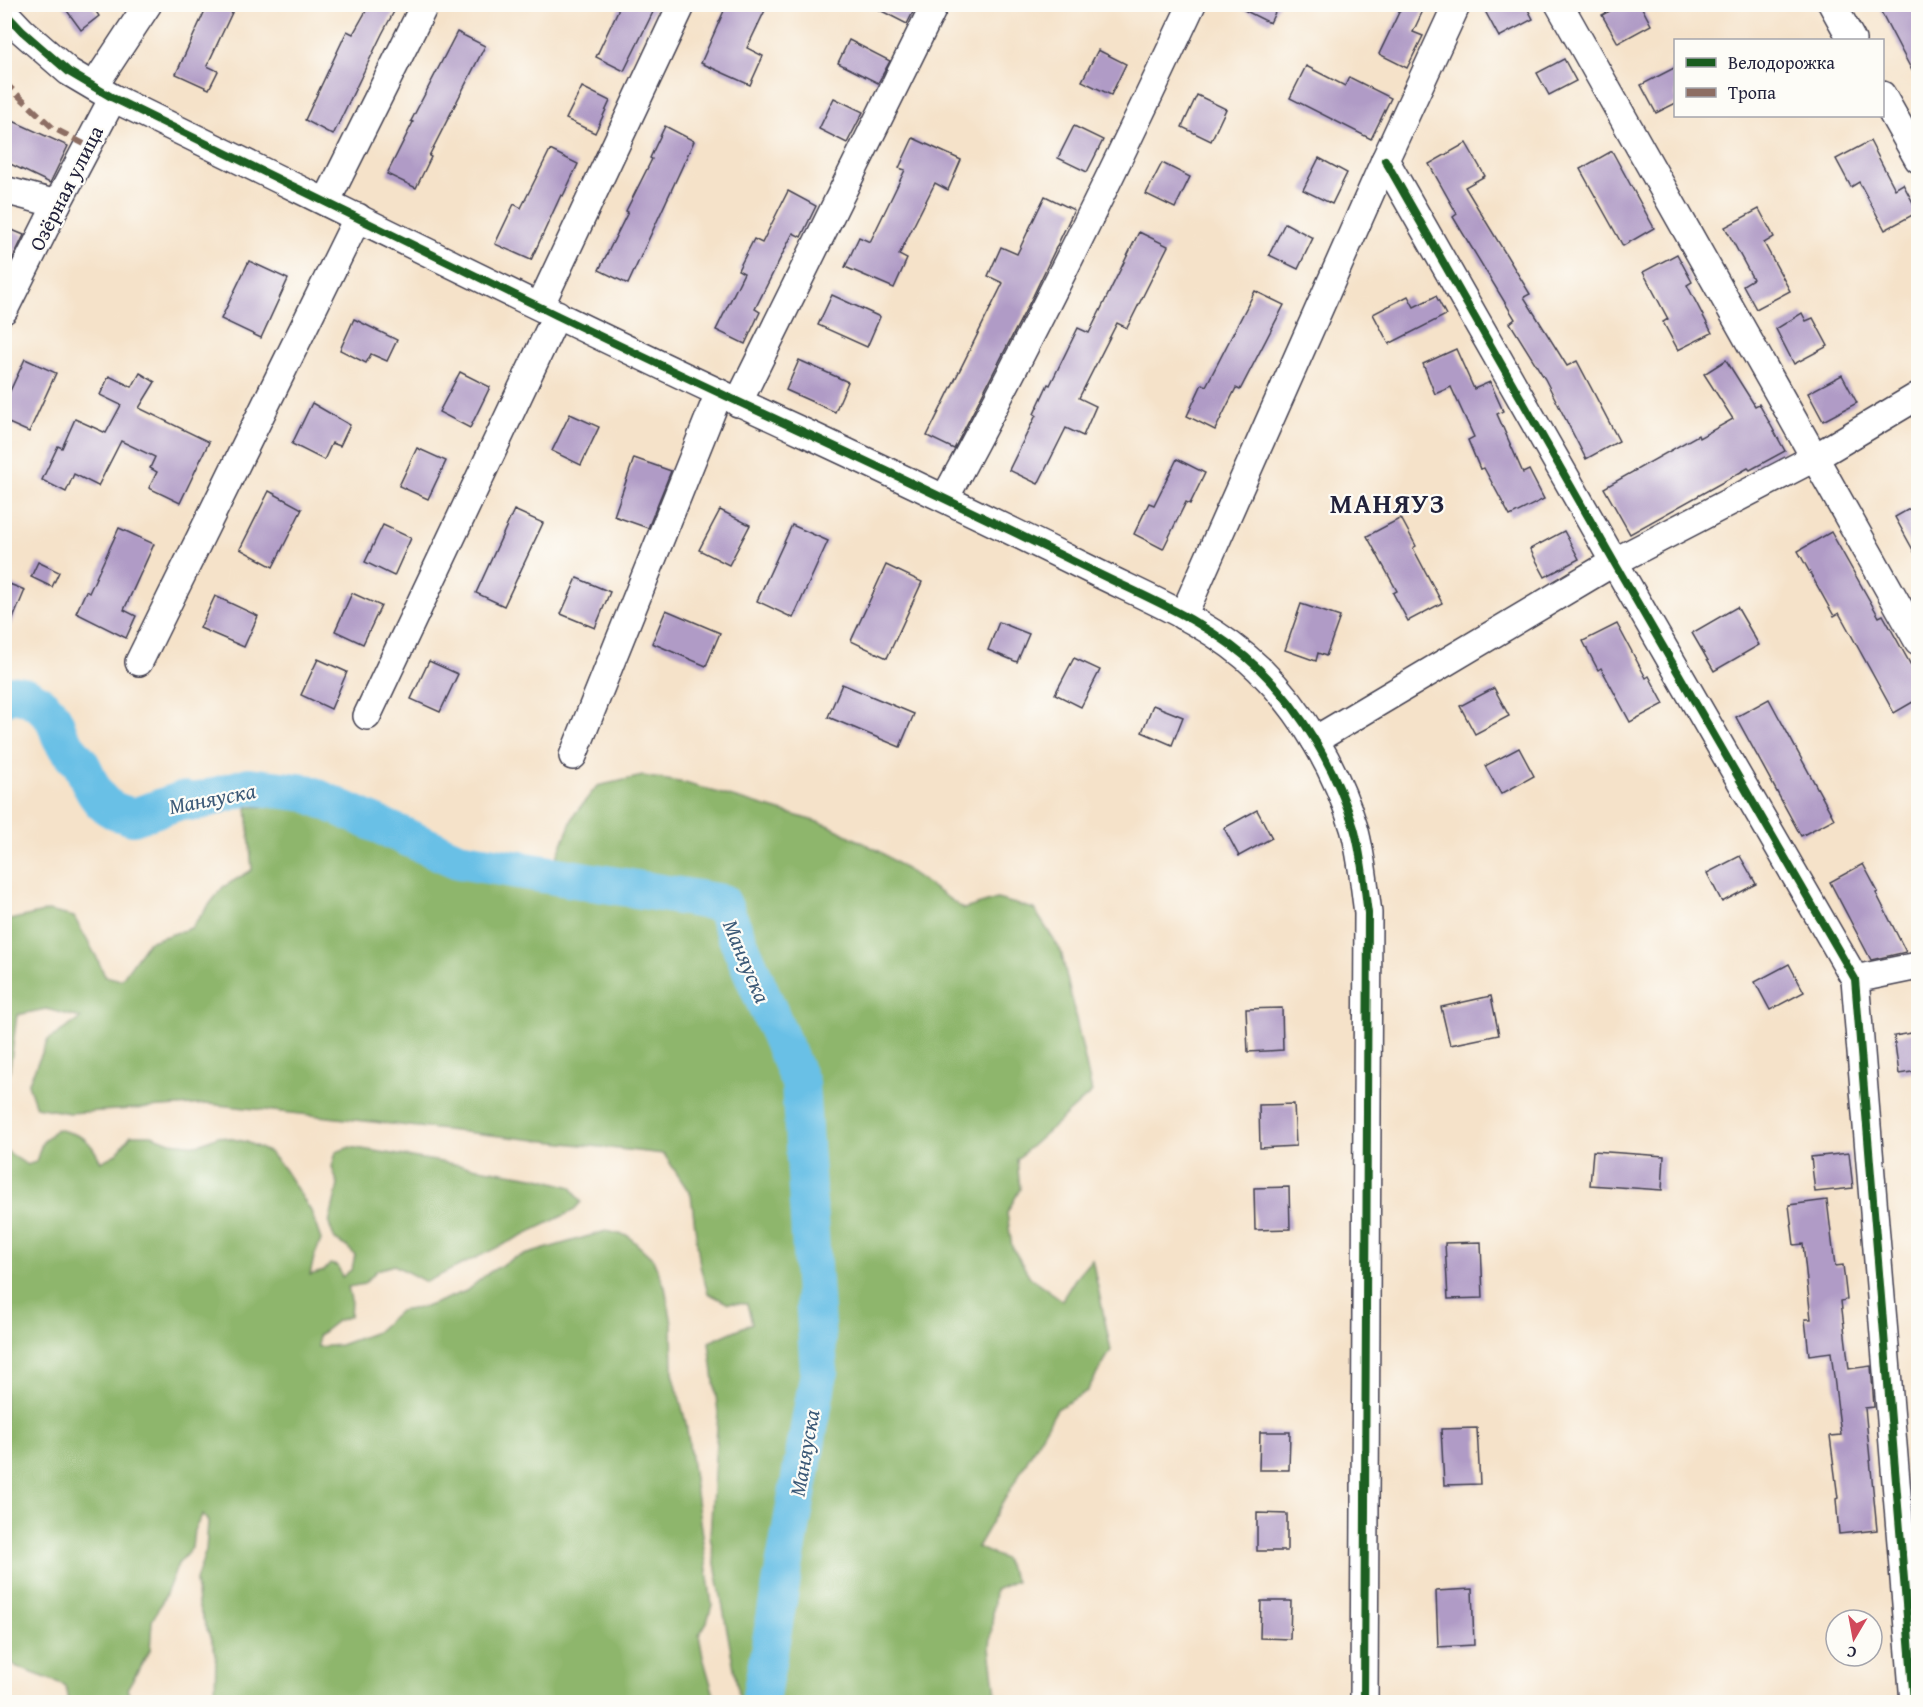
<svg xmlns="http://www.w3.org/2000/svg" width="1923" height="1707" viewBox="0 0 1923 1707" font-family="'Gentium Book Plus',serif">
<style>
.forest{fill:#8eb66c;stroke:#586c54;stroke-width:1.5}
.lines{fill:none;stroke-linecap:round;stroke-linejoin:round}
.river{stroke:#69c0e6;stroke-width:38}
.building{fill:#b09bc6}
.minor-casing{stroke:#423f50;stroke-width:30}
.minor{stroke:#fff;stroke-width:27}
.quiet{stroke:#8d6e63;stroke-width:6;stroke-dasharray:12 6;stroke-linecap:butt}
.cycleway-casing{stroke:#fdfcf7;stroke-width:11}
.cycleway{stroke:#1b5e20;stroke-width:8}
.labels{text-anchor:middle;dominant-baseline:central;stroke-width:4.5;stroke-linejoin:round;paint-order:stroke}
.street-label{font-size:21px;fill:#22223b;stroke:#fdfcf7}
.water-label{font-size:22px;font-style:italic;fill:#3b5977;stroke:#fdfcf7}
.district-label{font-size:27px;font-weight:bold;letter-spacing:1.5px;fill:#22223b;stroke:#fdfcf7}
</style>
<rect width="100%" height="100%" fill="#fdfcf7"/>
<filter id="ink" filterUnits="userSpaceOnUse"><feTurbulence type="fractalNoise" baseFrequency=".0167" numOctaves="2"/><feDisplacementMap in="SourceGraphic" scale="12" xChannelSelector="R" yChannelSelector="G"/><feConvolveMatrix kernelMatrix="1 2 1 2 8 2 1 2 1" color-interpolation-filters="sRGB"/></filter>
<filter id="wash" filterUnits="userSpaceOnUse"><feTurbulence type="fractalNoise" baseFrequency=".008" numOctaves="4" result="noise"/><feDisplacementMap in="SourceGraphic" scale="24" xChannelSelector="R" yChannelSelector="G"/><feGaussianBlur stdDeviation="1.35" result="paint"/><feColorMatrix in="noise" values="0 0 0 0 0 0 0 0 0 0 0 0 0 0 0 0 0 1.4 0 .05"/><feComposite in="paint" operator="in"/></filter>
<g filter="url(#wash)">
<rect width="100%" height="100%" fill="#f5e2c9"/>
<!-- forest -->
<g class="forest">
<path d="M643 776 685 783 828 825 879 851 964 909 997 899 1034 909 1061 951 1092 1092 1017 1159 1020 1189 1007 1213 1012 1247 1030 1277 1062 1300 1075 1279 1092 1259 1111 1350 1087 1391 1057 1409 977 1547 1004 1559 1016 1581 995 1590 990 1648 997 1702H740L710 1536 718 1412 709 1342 752 1323 747 1304 727 1303 708 1293 700 1266 691 1195 664 1154 209 1104 69 1113 36 1107 28 1084 48 1040 81 1018 46 1009 17 1015 7 1090 5 1091V919L10 920 48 911 74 917 96 956 105 976 121 980 148 942 191 928 223 887 252 870 247 807 305 806 450 865 547 881 574 815 597 786Z"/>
<path d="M56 1129C82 1135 89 1137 101 1162L116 1154 131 1135H152L170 1142 197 1145 218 1136 247 1142 270 1153 284 1169 311 1211 321 1240 314 1257 310 1275 324 1271 330 1264 338 1266 342 1277 352 1269 355 1255 346 1246 335 1240 329 1224 338 1185 332 1167 336 1152 350 1147 539 1178 571 1187 581 1202 573 1211 426 1282 394 1265 377 1270 364 1284 348 1287 351 1300 350 1316 337 1321 318 1336V1347L340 1345 376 1332 399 1311 425 1307 466 1291 488 1273 514 1258 606 1231 628 1236 653 1259 665 1287 672 1323 673 1373 686 1423 712 1605 707 1622 699 1635 703 1657 716 1702H215L216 1653 198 1605 196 1580 206 1550 208 1522 203 1514 194 1530 192 1548 178 1564 166 1594 152 1621 150 1650 127 1689 133 1702H68L65 1685 17 1667 4 1656 5 1150 27 1165 36 1162 42 1143Z"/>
</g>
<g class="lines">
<!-- river -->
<path class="river" d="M4 697C20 687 43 704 52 717 57 723 57 731 61 738 66 748 75 755 81 764 87 774 90 787 98 797 106 809 119 813 133 817L183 800 196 802 249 786 307 793 458 860 722 903 800 1083 819 1372 760 1702"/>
</g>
<g id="blocks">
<!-- building -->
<g class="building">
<path d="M62 4H91L99 16 81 30Z"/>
<path d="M208 4H236L207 66 218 71 209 89 176 74Z"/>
<path d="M370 4H398L382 34 333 135 305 120 347 31 353 34Z"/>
<path d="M621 4H657L624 71 596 57Z"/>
<path d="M727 4H768L747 48 763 56 750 85 701 63Z"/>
<path d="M868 4H917L907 24Z"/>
<path d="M1232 4H1279L1270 23Z"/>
<path d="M1403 4H1426L1413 32 1423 36 1407 68 1379 54Z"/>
<path d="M1493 4H1525L1533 19 1499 37 1484 9Z"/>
<path d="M1623 4H1640L1651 25 1618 43 1602 15Z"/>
<path d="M1877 4H1918V82Z"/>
<path d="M457 32 485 46 429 156 431 157 416 188 387 174 413 122 411 121Z"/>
<path d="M849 40 890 61 878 83 838 63Z"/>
<path d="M1098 50 1126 64 1111 95 1082 81Z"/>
<path d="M1564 59 1576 81 1549 95 1537 73Z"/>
<path d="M1306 66 1345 86 1349 77 1391 98 1371 139 1290 98Z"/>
<path d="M1676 67V103L1656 113 1641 85Z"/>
<path d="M582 87 610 101 595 133 566 119Z"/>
<path d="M1197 95 1226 109 1211 141 1182 127Z"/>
<path d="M834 98 863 112 847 143 819 129Z"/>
<path d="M4 117 68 146 50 183 4 161Z"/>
<path d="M665 126 694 141 628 284 599 270 628 212 626 211 652 159 650 158Z"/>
<path d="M1074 126 1103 140 1087 172 1058 158Z"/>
<path d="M913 138 961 160 948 190 935 183 899 255 907 259 894 288 845 267 859 237 870 242 905 170 899 168Z"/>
<path d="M1870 141 1895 189 1903 184 1918 212 1885 230 1859 182 1851 187 1836 159Z"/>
<path d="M1466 143 1485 176 1465 187 1530 294 1524 297 1567 366 1577 361 1619 441 1586 459 1545 379 1510 323 1515 319 1453 217 1457 214 1429 164Z"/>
<path d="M550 150 578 164 563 196 561 195 531 260 495 244 514 204 521 208Z"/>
<path d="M1612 151 1654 228 1623 246 1580 169Z"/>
<path d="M1319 158 1347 173 1332 204 1303 190Z"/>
<path d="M1162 163 1190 177 1175 208 1146 194Z"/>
<path d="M788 191 816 206 801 237 793 233 755 309 760 312 745 344 716 330 744 273 738 270 754 239 762 243Z"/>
<path d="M1045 196 1074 210 1033 296 954 449 927 436 1003 283 988 276 1001 247 1017 254Z"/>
<path d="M1759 209 1774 237 1764 243 1790 291 1756 309 1743 285 1753 279 1725 227Z"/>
<path d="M1285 223 1313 238 1298 269 1269 255Z"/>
<path d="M12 230 24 235 12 260 4 256V247Z"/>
<path d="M1139 232 1168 246 1127 328 1117 323 1079 398 1096 406 1083 436 1066 428 1038 484 1009 470 1036 415 1034 414 1048 384 1050 385 1078 328 1089 333Z"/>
<path d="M1677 254 1692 282 1687 285 1712 333 1678 350 1663 322 1668 319 1643 272Z"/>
<path d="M249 261 288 279 261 338 221 319Z"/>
<path d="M1255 291 1284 305 1240 390 1236 388 1215 430 1187 416 1202 384 1206 386Z"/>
<path d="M832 295 880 317 867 347 818 325Z"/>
<path d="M1408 296 1414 307 1436 296 1446 315 1389 344 1373 314Z"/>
<path d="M1802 313 1806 321 1813 318 1828 346 1794 364 1776 329Z"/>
<path d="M354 319 397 340 387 361 371 354 366 363 340 350Z"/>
<path d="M1456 349 1474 389 1490 382 1503 411 1497 414 1523 473 1529 470 1544 499 1510 516 1484 468 1480 469 1468 440 1474 437 1451 387 1435 394 1423 364Z"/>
<path d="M25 359 56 373 29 432 4 421V404Z"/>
<path d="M799 360 848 382 835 412 786 390Z"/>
<path d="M1726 360 1755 406 1759 404 1785 451 1750 470 1748 468 1630 534 1604 488 1698 435 1699 438 1733 419 1704 374Z"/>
<path d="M460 372 490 387 470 428 439 412Z"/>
<path d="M140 373 155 382 139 408 209 442 180 503 149 488 157 472 150 468 155 457 121 441 98 486 74 474 66 492 42 480 58 446 62 448 75 419 106 433 121 405 100 395 109 376 132 387Z"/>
<path d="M1842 375 1857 403 1823 421 1808 393Z"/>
<path d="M312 403 350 425 340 446 332 443 324 460 292 444Z"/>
<path d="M570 414 599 427 581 465 552 451Z"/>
<path d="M417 448 446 461 428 499 399 486Z"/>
<path d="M634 458 671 471 648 528 614 516Z"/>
<path d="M1177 459 1205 473 1190 504 1186 502 1163 549 1134 534 1149 503 1154 505Z"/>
<path d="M269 491 302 509 273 567 240 549Z"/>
<path d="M1918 504V559L1895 517Z"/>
<path d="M514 510 543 523 504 606 476 593Z"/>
<path d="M720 510 750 525 729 565 699 550Z"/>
<path d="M1401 518 1416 546 1413 548 1442 603 1408 621 1393 593 1397 591 1367 536Z"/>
<path d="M383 525 411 538 394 576 365 562Z"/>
<path d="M792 525 828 541 793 618 757 601Z"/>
<path d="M119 528 154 544 124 610 136 616 126 638 76 613 86 591 89 593Z"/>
<path d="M1564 531 1579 559 1545 577 1530 549Z"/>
<path d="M1831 532 1879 617 1883 615 1918 678V699L1894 713 1839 613 1834 616 1798 551Z"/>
<path d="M38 562 59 572 52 587 31 577Z"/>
<path d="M886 565 922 582 887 658 851 641Z"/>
<path d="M577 578 610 592 595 628 561 614Z"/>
<path d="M4 582 25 590 5 638H4Z"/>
<path d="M352 593 381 606 363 644 335 631Z"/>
<path d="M215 596 258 616 244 647 200 628Z"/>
<path d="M1301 604 1340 617 1326 656 1318 653 1316 661 1285 650Z"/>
<path d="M1737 607 1759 645 1714 671 1692 633Z"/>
<path d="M666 610 720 633 706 666 652 643Z"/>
<path d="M999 622 1029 634 1017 662 988 650Z"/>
<path d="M1617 624 1646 678 1649 676 1664 704 1630 722 1601 668 1598 670 1583 641Z"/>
<path d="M1074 658 1100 670 1081 707 1055 694Z"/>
<path d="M318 659 347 672 331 709 301 695Z"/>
<path d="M429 661 458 674 440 712 411 699Z"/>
<path d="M842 684 914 714 900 747 828 717Z"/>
<path d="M1494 688 1509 716 1475 734 1460 706Z"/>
<path d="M1769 699 1834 819 1801 836 1736 717Z"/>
<path d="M1153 705 1183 717 1172 745 1142 732Z"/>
<path d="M1519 748 1534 776 1501 794 1485 766Z"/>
<path d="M1257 810 1272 838 1239 856 1224 828Z"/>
<path d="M1740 856 1756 884 1722 902 1707 873Z"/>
<path d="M1863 864 1878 892 1876 893 1906 952 1871 960 1830 882Z"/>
<path d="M1789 964 1804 992 1770 1010 1755 982Z"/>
<path d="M1491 996 1499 1035 1450 1045 1441 1007Z"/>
<path d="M1282 1008 1283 1050 1248 1052 1246 1009Z"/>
<path d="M1918 1032V1071L1899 1074 1894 1036Z"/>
<path d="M1294 1104 1296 1146 1260 1148 1259 1105Z"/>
<path d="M1593 1151 1664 1156 1662 1190 1590 1185Z"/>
<path d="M1849 1153 1853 1188 1815 1192 1811 1157Z"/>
<path d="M1289 1187 1290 1229 1255 1230 1254 1188Z"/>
<path d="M1827 1200 1835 1266 1843 1265 1847 1300 1841 1301 1849 1369 1871 1366 1874 1407 1865 1408 1877 1530 1839 1534 1836 1499 1838 1498 1830 1436 1841 1435 1831 1352 1809 1355 1805 1319H1811L1803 1244 1794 1245 1789 1205Z"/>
<path d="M1481 1242 1483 1298 1448 1299 1445 1243Z"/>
<path d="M1477 1428 1480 1484 1444 1485 1441 1429Z"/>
<path d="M1260 1432H1290L1289 1470H1259Z"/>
<path d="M1257 1513 1287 1514V1551H1257Z"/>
<path d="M1472 1589 1474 1645 1438 1647 1436 1591Z"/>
<path d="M1261 1601H1291L1290 1639 1260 1638Z"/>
</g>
</g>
</g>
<g filter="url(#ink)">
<use href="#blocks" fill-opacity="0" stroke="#423f50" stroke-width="1.5"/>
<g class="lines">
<defs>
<g id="minor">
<path d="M1559 4 1918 641"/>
<path d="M1832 4 1852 40"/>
<path d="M4 12 22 31 69 72 113 98C345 211 575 327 810 435 904 479 998 524 1091 570 1149 599 1212 623 1259 669 1303 712 1336 769 1354 828 1362 856 1364 885 1368 913L1364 1702"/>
<path d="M94 86 148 4"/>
<path d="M1882 95 1918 159"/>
<path d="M1385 160 1614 562 1855 979 1914 1702"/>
<path d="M4 190 57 204"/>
<path d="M326 202 425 4"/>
<path d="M540 306 682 4"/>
<path d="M4 310 57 204 113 98"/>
<path d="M738 403 935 4"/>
<path d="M945 498C1033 336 1114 171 1192 4"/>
<path d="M1183 616 1385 160 1457 4"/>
<path d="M139 662 358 217"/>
<path d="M367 716 557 314"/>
<path d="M1315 740 1614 562 1814 458 1918 396"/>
<path d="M573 756 719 393"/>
<path d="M1855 979 1918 966"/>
</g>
</defs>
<!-- minor casing -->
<use href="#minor" class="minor-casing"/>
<!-- minor -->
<use href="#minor" class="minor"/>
<!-- quiet -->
<path class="quiet" d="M4 82 53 128 88 146"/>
<defs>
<g id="cycleway">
<path d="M4 12 22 31 69 72 113 98C345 211 575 327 810 435 904 479 998 524 1091 570 1149 599 1212 623 1259 669 1303 712 1336 769 1354 828 1362 856 1364 885 1368 913L1364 1702"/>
<path d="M1385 160 1614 562 1855 979 1914 1702"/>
</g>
</defs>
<!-- cycleway casing -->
<use href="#cycleway" class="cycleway-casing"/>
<!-- cycleway -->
<use href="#cycleway" class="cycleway"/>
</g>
</g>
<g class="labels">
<!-- street labels -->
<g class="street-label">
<text transform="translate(66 188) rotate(-63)">Озёрная улица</text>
</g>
<!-- water labels -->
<g class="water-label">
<text transform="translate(212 798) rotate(-11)">Маняуска</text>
<text transform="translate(747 961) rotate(67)">Маняуска</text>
<text transform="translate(804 1453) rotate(-80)">Маняуска</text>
</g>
<!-- district labels -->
<g class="district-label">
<text x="1388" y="503">МАНЯУЗ</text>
</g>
</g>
<!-- margin -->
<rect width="1923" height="1707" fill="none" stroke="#fdfcf7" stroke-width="24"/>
<!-- legend -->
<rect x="1674" y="39" width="210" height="78" fill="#fdfcf7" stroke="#a5a5ac" stroke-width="1.5"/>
<rect x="1686" y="58" width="30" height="9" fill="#1b5e20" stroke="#a5a5ac" stroke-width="1.5"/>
<text x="1728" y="69" font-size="18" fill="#22223b">Велодорожка</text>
<rect x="1686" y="88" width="30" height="9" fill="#8d6e63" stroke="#a5a5ac" stroke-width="1.5"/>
<text x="1728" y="99" font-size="18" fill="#22223b">Тропа</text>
<!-- north arrow -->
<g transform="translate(1854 1638) rotate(190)"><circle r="28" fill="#fdfcf7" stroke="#a5a5ac" stroke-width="1.5"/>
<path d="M0-4.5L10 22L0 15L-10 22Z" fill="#d1495b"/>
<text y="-9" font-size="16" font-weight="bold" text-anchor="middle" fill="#22223b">С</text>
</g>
</svg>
